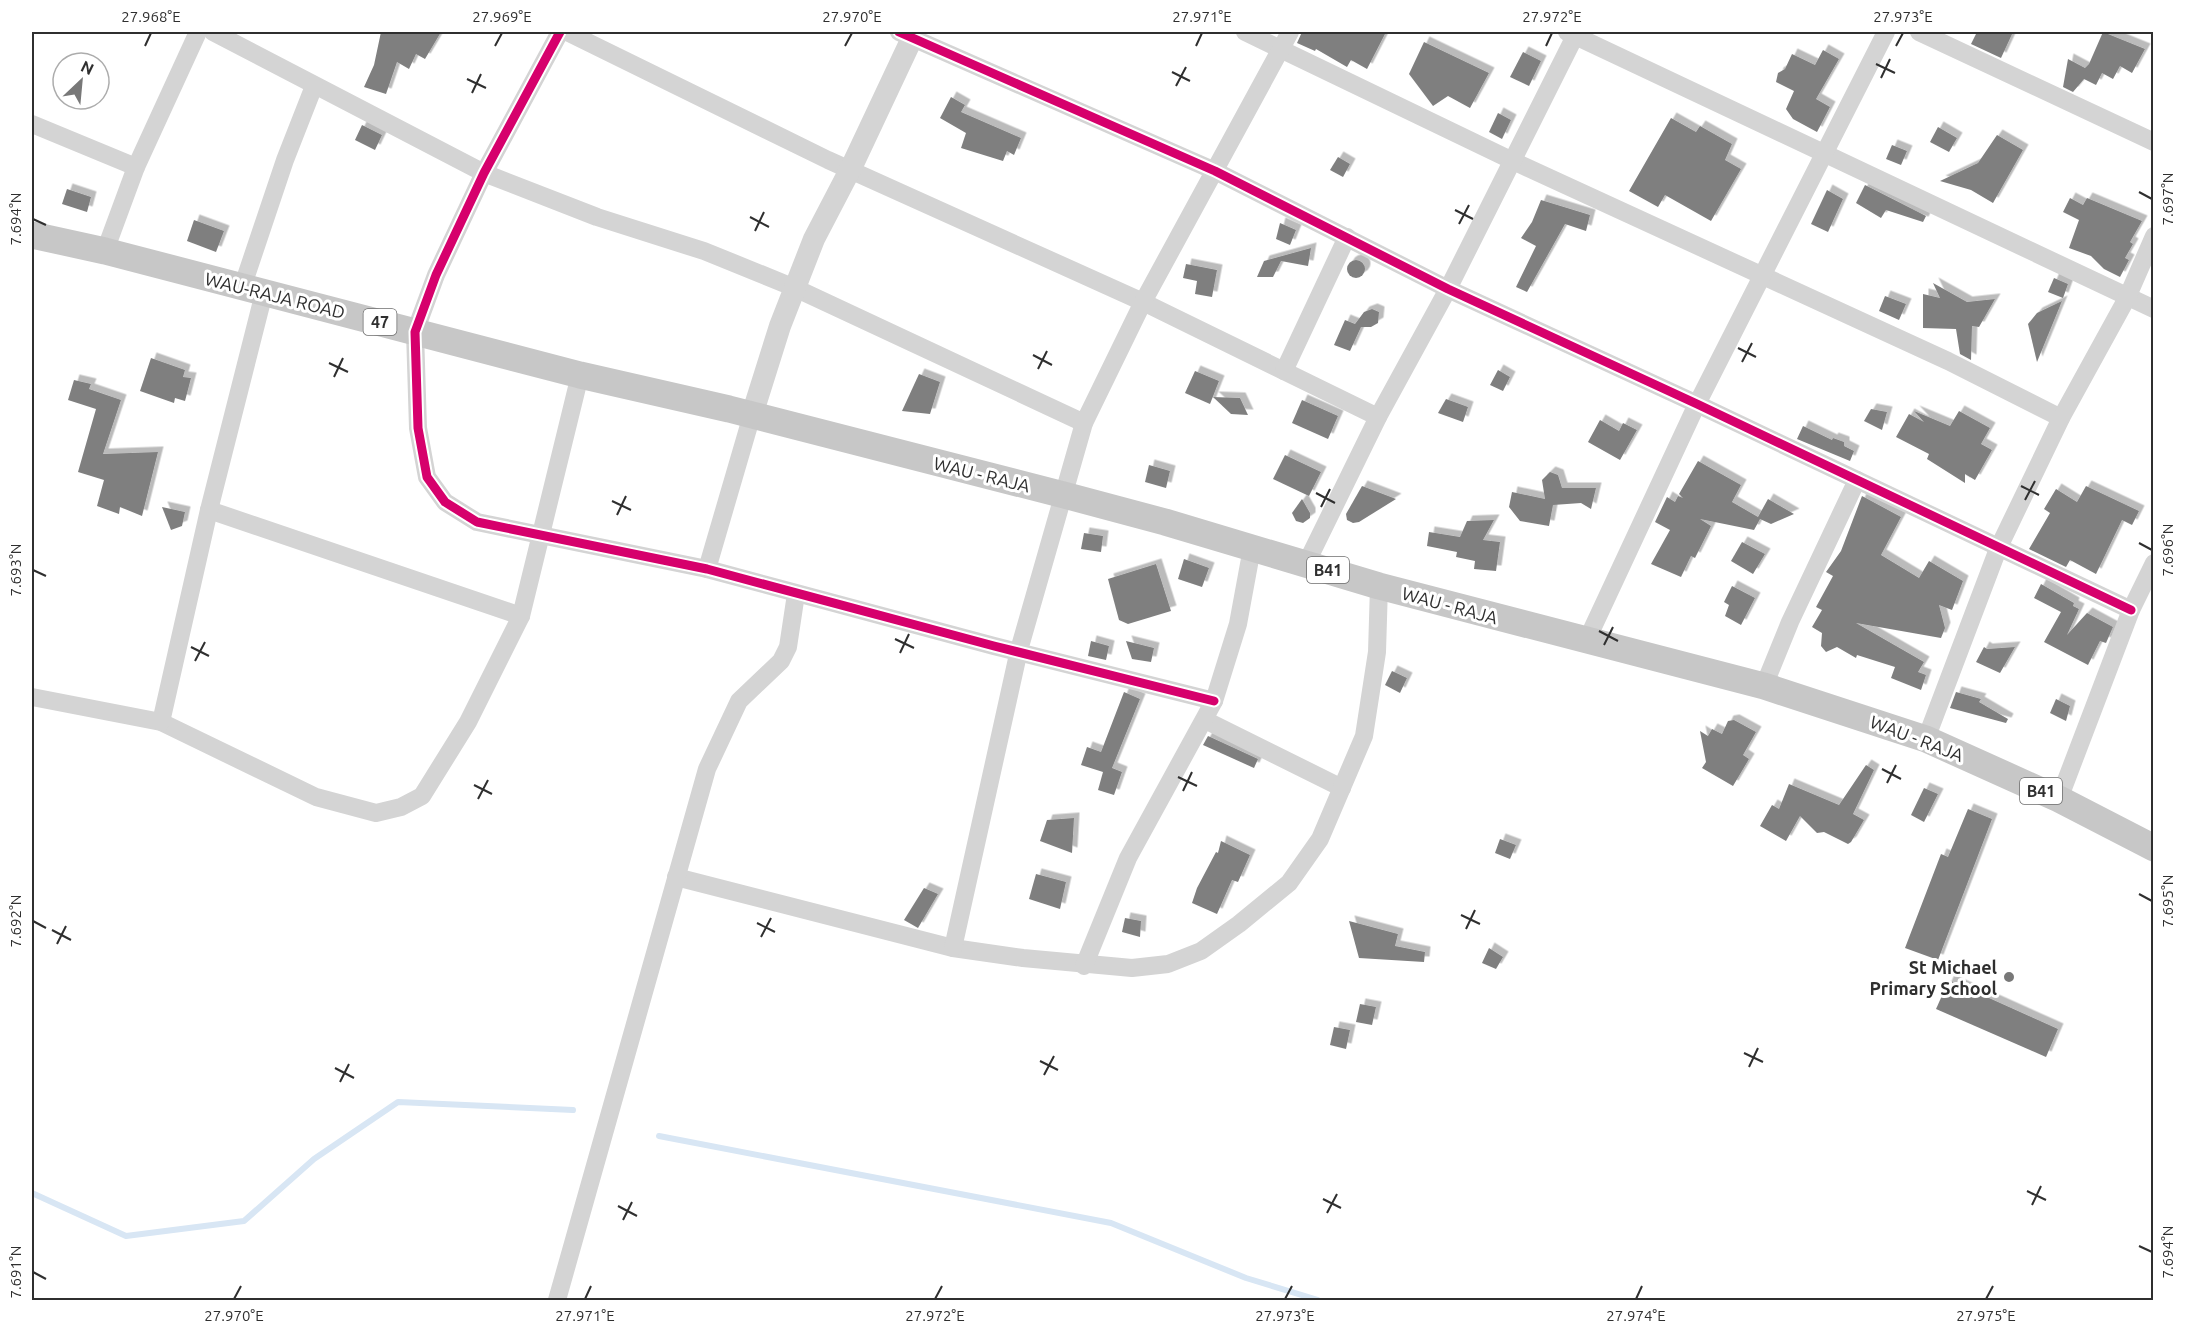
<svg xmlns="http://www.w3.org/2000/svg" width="2185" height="1332" viewBox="0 0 2185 1332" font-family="Ubuntu,sans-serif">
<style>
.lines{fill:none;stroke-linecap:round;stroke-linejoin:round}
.stream{stroke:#d8e6f4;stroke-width:6}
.building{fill:#7f7f7f;filter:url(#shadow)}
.minor{stroke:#d4d4d4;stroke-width:18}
.tertiary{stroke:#d4d4d4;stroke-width:22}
.primary{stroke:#c7c7c7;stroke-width:27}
.cycleway-casing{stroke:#fff;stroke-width:13}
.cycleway{stroke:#d6006c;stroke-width:9}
.ticks{fill:none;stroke:#2f2f2f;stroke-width:2}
.poi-dot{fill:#787878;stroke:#fff;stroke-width:2}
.labels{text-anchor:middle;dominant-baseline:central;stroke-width:6;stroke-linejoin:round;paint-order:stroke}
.shield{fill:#fff;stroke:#6d6d6d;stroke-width:1.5}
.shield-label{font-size:16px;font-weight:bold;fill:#2f2f2f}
.street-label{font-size:18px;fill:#2f2f2f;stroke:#fff}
.poi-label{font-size:18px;font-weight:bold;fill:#2f2f2f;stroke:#fff;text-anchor:end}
.neatline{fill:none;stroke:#2f2f2f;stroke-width:2}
.ticks-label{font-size:15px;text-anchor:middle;fill:#2f2f2f}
</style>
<defs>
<filter id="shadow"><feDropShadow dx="5.5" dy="-5.5" stdDeviation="0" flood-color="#0004"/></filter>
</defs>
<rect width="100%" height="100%" fill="#fff"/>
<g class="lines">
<!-- stream -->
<g class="stream">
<path d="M659 1136 1111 1223 1246 1278 1318 1300"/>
<path d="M32 1193 126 1236 244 1221 314 1159 398 1102 573 1110"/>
</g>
</g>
<!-- building -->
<g class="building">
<path d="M381 32H441L425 59 416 54 409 69 397 62 386 94 364 87 374 65Z"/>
<path d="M1302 32H1386L1367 69 1351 60 1347 67 1316 49 1315 51 1297 43Z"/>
<path d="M1977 32H2013L2001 58 1971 44Z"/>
<path d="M2103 32 2145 49 2132 73 2120 66 2113 79 2102 73 2096 85 2084 79 2073 92 2063 87 2068 59 2085 68 2089 64Z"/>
<path d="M1424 42 1489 73 1470 108 1448 96 1433 106 1409 74Z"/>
<path d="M1823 50 1839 59 1816 99 1830 107 1817 132 1793 119 1786 109 1794 91 1776 82 1778 73 1785 69 1792 54 1815 65Z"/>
<path d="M1523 52 1541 61 1529 86 1510 77Z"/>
<path d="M951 97 965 105 961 112 1021 138 1014 155 1007 151 1003 161 961 148 966 133 940 118Z"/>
<path d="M1498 113 1511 120 1502 139 1489 132Z"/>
<path d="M1671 118 1696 132 1700 126 1732 144 1725 160 1741 169 1711 221 1665 195 1658 207 1629 191Z"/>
<path d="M362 125 382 135 375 150 355 140Z"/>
<path d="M1938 127 1957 138 1949 152 1930 142Z"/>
<path d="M1997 135 2023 150 1993 203 1971 190 1940 181 1978 163Z"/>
<path d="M1892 145 1907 151 1901 165 1886 159Z"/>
<path d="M1338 157 1350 164 1343 177 1330 170Z"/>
<path d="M1865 185 1926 216 1923 222 1886 210 1881 218 1856 203Z"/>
<path d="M67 189 91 197 87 212 62 204Z"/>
<path d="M1827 190 1843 199 1828 232 1811 224Z"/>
<path d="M2070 198 2083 205 2087 198 2142 221 2130 242 2133 244 2125 258 2129 260 2120 277 2104 269 2091 256 2069 248 2079 220 2063 212Z"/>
<path d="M1541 200 1590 215 1586 231 1565 224 1527 292 1516 287 1536 246 1521 238 1532 222Z"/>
<path d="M194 220 224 231 216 252 187 241Z"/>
<path d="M1280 223 1296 230 1290 245 1276 239Z"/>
<path d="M1311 248 1308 266 1281 261 1273 277H1257L1264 261Z"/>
<circle cx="1356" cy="269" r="9"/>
<path d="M1186 264 1217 270 1212 297 1195 294 1197 281 1183 278Z"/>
<path d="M2054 278 2068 284 2063 298 2048 292Z"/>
<path d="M1933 283 1967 302 1995 299 1979 327 1972 326 1971 360 1960 354 1956 329 1923 328V294L1940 298Z"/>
<path d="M1885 296 1906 304 1899 320 1879 311Z"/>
<path d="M2062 301 2037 362 2028 324 2037 313Z"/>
<path d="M1372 309 1379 312 1378 323 1371 327H1361L1350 351 1334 345 1345 320 1355 324 1364 312Z"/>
<path d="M151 358 185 370 183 377 191 378 185 401 175 398 174 403 140 391Z"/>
<path d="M1498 370 1510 377 1503 391 1490 385Z"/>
<path d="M1195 371 1219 381 1210 404 1185 393Z"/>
<path d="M919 374 940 382 930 414 902 411Z"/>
<path d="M74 380 91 384 89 389 121 400 103 454 158 452 142 516 120 507 119 514 97 506 104 480 78 472 96 409 68 400Z"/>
<path d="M1213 397 1240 398 1248 415 1231 414Z"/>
<path d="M1446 399 1468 407 1463 422 1438 413Z"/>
<path d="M1302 400 1338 416 1328 439 1292 423Z"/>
<path d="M1871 409 1887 412 1882 430 1864 421Z"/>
<path d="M1914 411 1950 426 1959 411 1990 428 1981 444 1992 450 1975 480 1965 474V483L1927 459 1929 454 1896 437 1909 414 1924 422Z"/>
<path d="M1600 420 1619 431 1623 423 1637 430 1620 460 1588 442Z"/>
<path d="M1803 426 1832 440 1833 438 1844 442V446L1854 451 1850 461 1797 439Z"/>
<path d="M1285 455 1321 472 1309 496 1273 479Z"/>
<path d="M1698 461 1741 485 1732 502 1758 517 1768 499 1794 514 1771 524 1760 519 1754 530 1700 519 1711 526 1695 558 1691 556 1681 577 1651 564 1670 530 1655 522 1667 497 1675 502 1678 496 1683 498 1679 494Z"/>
<path d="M1149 465 1170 471 1166 488 1145 482Z"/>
<path d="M1550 472 1558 475 1562 488H1596L1591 509 1581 503 1553 505 1549 526 1520 521 1509 507 1512 492 1545 499 1542 480Z"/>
<path d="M1362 486 1396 499 1359 522 1353 523 1347 520 1346 514Z"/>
<path d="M2086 486 2139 511 2132 525 2122 520 2096 574 2070 560 2066 567 2029 549 2050 513 2044 509 2056 489 2077 502Z"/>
<path d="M1862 496 1901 517 1881 555 1919 578 1929 561 1963 581 1952 610 1939 605 1945 628 1941 638 1856 623 1924 662 1918 672 1926 675 1921 690 1891 678 1895 667 1857 655 1856 658 1837 647 1826 652 1821 646 1822 633 1812 627 1822 610 1816 607 1833 576 1826 572 1841 551Z"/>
<path d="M1302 499 1310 513V518L1303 523 1296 521 1292 513Z"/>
<path d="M162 507 185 512 182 526 171 530Z"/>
<path d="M1494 520 1483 540 1500 542 1496 571 1474 569 1475 561 1456 557 1457 552 1427 546 1429 532 1460 537 1467 521Z"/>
<path d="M1084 533 1103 536 1101 552 1081 549Z"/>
<path d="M1742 542 1765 554 1753 574 1731 561Z"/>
<path d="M1184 559 1209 568 1202 587 1178 579Z"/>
<path d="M1156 564 1171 611 1128 624 1119 620 1108 579Z"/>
<path d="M2041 584 2074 603 2073 606 2079 609 2067 635 2087 613 2113 627 2106 643 2100 641 2088 665 2044 642 2061 612 2034 598Z"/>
<path d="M1732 586 1755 598 1741 625 1725 616 1729 605 1724 602Z"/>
<path d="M1091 641 1109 646 1106 660 1088 656Z"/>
<path d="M1126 641 1154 648 1151 662 1132 659Z"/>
<path d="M1984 647 1987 649 2015 647 2000 673 1976 662Z"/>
<path d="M1392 671 1407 678 1400 693 1385 685Z"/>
<path d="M1124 692 1140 699 1112 768 1122 772 1114 795 1098 790 1103 772 1081 765 1087 747 1101 752Z"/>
<path d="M1956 692 1981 699 1979 702 2008 719 2006 723 1950 708Z"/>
<path d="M2056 699 2070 706 2066 721 2050 713Z"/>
<path d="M1734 720 1756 732 1743 755 1749 759 1733 786 1702 768 1706 762 1700 731 1708 736 1712 729 1722 734 1728 721Z"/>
<path d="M1208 736 1258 759 1254 768 1203 745Z"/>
<path d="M1866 765 1874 770 1853 814 1864 820 1851 842 1848 844 1824 832 1817 833 1800 816 1786 841 1760 826 1772 805 1779 809 1789 784 1839 805Z"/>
<path d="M1924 788 1938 794 1924 822 1911 815Z"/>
<path d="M1968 809 1992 819 1938 960 1905 948 1941 854 1948 857Z"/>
<path d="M1074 818 1072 853 1040 841 1047 820Z"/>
<path d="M1500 839 1516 845 1510 859 1495 853Z"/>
<path d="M1221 841 1250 855 1238 882 1232 880 1217 914 1192 903 1197 888 1216 852 1218 853Z"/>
<path d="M1036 874 1066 882 1060 909 1029 899Z"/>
<path d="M924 888 938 894 918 928 904 920Z"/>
<path d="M1125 918 1141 921 1140 937 1122 932Z"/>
<path d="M1349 921 1398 934 1395 946 1425 952 1424 962 1359 958Z"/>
<path d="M1489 948 1503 957 1496 969 1482 963Z"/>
<path d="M1949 980 2058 1029 2046 1057 1936 1009Z"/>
<path d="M1360 1004 1376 1007 1372 1025 1356 1022Z"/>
<path d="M1334 1027 1350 1030 1346 1049 1330 1045Z"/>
</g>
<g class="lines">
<!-- minor -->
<g class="minor">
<path d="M213 32 484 173 597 217 704 251 795 288 1084 423"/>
<path d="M560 32 484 173 436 275 415 332 418 428 427 477 445 502 477 522 707 569 994 646 1214 701"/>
<path d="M567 32 828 160 1143 302 1378 417"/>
<path d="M899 32 1215 171 1448 289 1697 404 2131 610"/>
<path d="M1245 32 1513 161 1948 361 2061 418"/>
<path d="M1567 32 2154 309"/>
<path d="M1919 32 2154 142"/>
<path d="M32 124 136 167"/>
<path d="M105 251 136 167 198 32"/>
<path d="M242 288 285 160 314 86"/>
<path d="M1284 371 1347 237"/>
<path d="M209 510 521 616"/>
<path d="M1306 564 1378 417 1448 289 1577 32"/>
<path d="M707 569 752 415"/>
<path d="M1587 640 1697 404 1886 32"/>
<path d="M1764 686 1790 622 1857 480"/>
<path d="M32 697 161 722 316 797 376 813 401 807 422 796 468 722 521 616 580 375"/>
<path d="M1205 720 1342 788"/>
<path d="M161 722 209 510 264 293"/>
<path d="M1926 739 1998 549 2061 418 2127 298 2154 236"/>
<path d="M2059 799 2131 610 2154 563"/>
<path d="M676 877 953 948 1023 958 1132 968 1168 964 1201 951 1239 924 1289 883 1320 839 1364 736 1377 652 1379 586"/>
<path d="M953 948 1019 650 1084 423 1143 302 1290 32"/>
<path d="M1084 966 1128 858 1214 701 1238 624 1252 548"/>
<path d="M557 1300 707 769 739 701 781 661 788 647 796 594"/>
</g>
<!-- tertiary -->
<path class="tertiary" d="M752 415 780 326 814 239 851 168 915 32"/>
<!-- primary -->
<path class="primary" d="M32 235 105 251 580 375 729 409 1064 495 1165 522 1379 586 1764 686 1926 739 2059 799 2154 848"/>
<defs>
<g id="cycleway">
<path d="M560 32 484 173 436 275 415 332 418 428 427 477 445 502 477 522 707 569 994 646 1214 701"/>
<path d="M899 32 1215 171 1448 289 1697 404 2131 610"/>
</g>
</defs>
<!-- cycleway casing -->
<use href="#cycleway" class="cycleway-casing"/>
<!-- cycleway -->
<use href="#cycleway" class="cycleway"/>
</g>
<!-- ticks -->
<path class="ticks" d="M145 46 151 33M495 46 502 33M845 46 852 33M1196 46 1202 33M1546 46 1552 33M1896 46 1903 33M1876 64 1895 73M1172 72 1190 81M1881 78 1890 59M467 79 486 88M1176 86 1186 67M472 93 481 74M2139 192 2152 199M1455 210 1473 219M750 217 769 227M33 219 46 225M1459 224 1469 205M755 231 764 212M1738 348 1756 357M1033 355 1052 365M1742 362 1752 343M329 363 348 372M1038 369 1047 351M334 377 343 358M2021 486 2039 495M1316 493 1335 503M2025 500 2035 481M612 501 631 510M1321 507 1330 489M617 515 626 496M2139 543 2152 550M33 570 46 576M1599 631 1618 641M895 639 914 648M1604 645 1613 627M191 647 209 656M900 653 909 634M195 661 205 642M1882 769 1901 779M1178 777 1197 786M1887 783 1896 765M474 785 492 794M1183 791 1192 772M478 799 488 780M2139 894 2152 901M1461 915 1480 924M33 921 46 928M757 923 775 932M1466 929 1475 910M52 930 71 940M761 937 771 918M57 944 66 926M1744 1053 1763 1062M1040 1061 1058 1070M1749 1067 1758 1048M335 1068 354 1078M1044 1075 1054 1056M340 1082 349 1064M2027 1191 2046 1200M1323 1199 1341 1208M2032 1205 2041 1186M618 1206 637 1216M1327 1213 1337 1194M623 1220 632 1202M2139 1246 2152 1252M33 1272 46 1279M234 1299 241 1286M585 1299 591 1286M935 1299 942 1286M1285 1299 1292 1286M1636 1299 1642 1286M1986 1299 1993 1286"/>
<!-- markers -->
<circle class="poi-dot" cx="2009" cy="977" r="6"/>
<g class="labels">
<!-- shield labels -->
<g class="shield">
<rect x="363.5" y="309" width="33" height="26" rx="4.5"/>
<rect x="1307" y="557" width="42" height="26" rx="4.5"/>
<rect x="2020" y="778" width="42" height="26" rx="4.5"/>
</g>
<g class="shield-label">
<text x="380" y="322">47</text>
<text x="1328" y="570">B41</text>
<text x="2041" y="791">B41</text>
</g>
<!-- street labels -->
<g class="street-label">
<text transform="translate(275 295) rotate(14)">WAU-RAJA ROAD</text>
<text transform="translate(982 474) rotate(14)">WAU - RAJA</text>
<text transform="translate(1450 605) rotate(15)">WAU - RAJA</text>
<text transform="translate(1917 738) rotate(21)">WAU - RAJA</text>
</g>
<!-- poi labels -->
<g class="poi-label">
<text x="1997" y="967">St Michael<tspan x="1997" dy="21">Primary School</tspan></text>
</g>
</g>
<!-- border -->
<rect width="2185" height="1332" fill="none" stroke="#ffffff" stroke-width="66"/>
<!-- north arrow -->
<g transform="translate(81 81) rotate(26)"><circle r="28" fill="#ffffff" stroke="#acacac" stroke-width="1.5"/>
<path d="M0-4.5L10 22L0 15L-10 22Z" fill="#787878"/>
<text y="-9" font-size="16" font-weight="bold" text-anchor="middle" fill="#2f2f2f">N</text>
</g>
<rect x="33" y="33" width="2119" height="1266" class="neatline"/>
<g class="ticks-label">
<text x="151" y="22">27.968°E</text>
<text x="502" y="22">27.969°E</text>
<text x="852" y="22">27.970°E</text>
<text x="1202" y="22">27.971°E</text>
<text x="1552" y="22">27.972°E</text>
<text x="1903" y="22">27.973°E</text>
<text transform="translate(2168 199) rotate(-90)" y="5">7.697°N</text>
<text transform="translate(16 219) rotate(-90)" y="5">7.694°N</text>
<text transform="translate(2168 550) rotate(-90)" y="5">7.696°N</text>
<text transform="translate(16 570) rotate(-90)" y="5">7.693°N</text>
<text transform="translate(2168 901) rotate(-90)" y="5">7.695°N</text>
<text transform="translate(16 921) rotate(-90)" y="5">7.692°N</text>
<text transform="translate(2168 1252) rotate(-90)" y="5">7.694°N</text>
<text transform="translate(16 1272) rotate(-90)" y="5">7.691°N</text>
<text x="234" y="1321">27.970°E</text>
<text x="585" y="1321">27.971°E</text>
<text x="935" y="1321">27.972°E</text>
<text x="1285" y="1321">27.973°E</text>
<text x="1636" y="1321">27.974°E</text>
<text x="1986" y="1321">27.975°E</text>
</g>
</svg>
